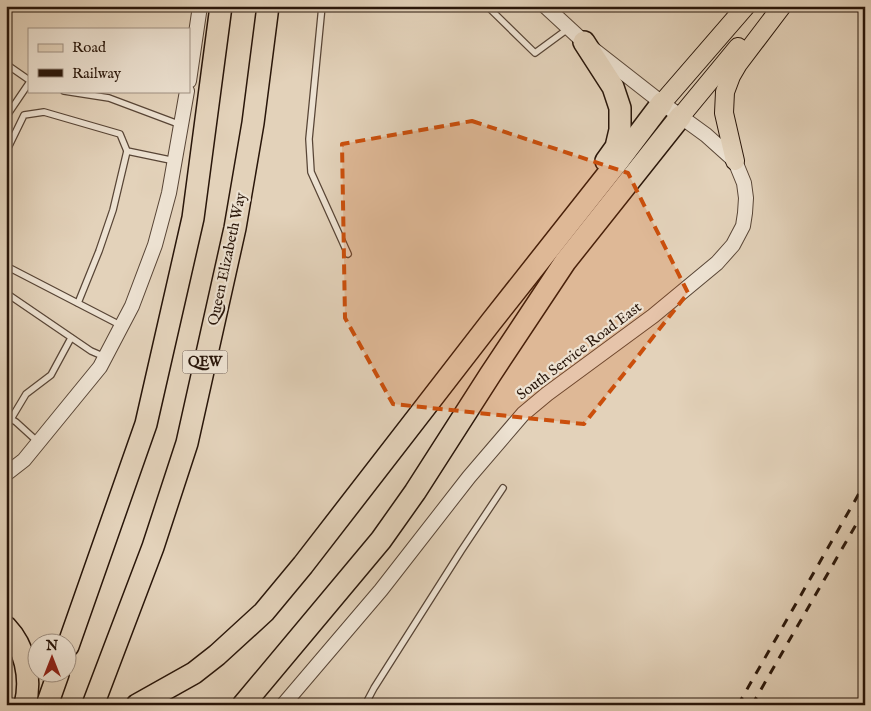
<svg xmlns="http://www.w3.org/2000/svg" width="871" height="711" viewBox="0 0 871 711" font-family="'IM FELL English',serif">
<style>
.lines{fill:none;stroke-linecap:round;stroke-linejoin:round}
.service-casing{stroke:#584536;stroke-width:8}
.tertiary-casing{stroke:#584536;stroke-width:16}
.primary-casing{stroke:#29160a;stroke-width:20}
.motorway-casing{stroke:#29160a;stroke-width:24}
.service{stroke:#ede2d2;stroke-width:5.5}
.tertiary{stroke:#ede2d2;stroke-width:14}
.primary{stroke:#e3d2ba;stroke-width:18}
.motorway{stroke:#e3d2ba;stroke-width:21}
.rail{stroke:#29160a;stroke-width:3;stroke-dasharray:9 9;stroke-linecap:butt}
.marked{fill:#cb4f0c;fill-opacity:0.2;stroke:#cb4f0c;stroke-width:4;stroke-dasharray:10 6;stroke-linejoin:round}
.labels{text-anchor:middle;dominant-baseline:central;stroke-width:4.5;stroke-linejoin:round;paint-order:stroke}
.shield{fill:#ede2d2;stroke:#645346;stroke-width:1}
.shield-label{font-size:14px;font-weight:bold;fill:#29160a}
.street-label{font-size:15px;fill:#29160a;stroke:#ede2d2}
</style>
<rect width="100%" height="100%" fill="#e3d2ba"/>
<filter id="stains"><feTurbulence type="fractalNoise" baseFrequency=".004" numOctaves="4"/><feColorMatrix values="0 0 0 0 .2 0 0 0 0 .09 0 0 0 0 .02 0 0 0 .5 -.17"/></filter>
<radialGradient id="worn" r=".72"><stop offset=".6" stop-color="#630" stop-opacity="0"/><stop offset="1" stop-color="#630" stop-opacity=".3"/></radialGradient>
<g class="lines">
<defs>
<g id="service">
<path d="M322 6 309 139 311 172 348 254"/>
<path d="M487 6 535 53 569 28"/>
<path d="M6 64 29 80"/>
<path d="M64 91 109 98 181 125"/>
<path d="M6 117 29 83"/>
<path d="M6 152 24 115 44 112 120 134 127 151 175 161"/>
<path d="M6 266 122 326"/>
<path d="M6 293 91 351 105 357"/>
<path d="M78 303 99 251 113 210 127 151"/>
<path d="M6 416 16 422 38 442"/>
<path d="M11 419 26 394 51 375 71 338"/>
<path d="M365 705 374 688 461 551 503 488"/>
</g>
<g id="tertiary">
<path d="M189 81 200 6"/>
<path d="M6 474 24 460 100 367 132 306 155 245 169 193 187 91"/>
<path d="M283 705 381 590 469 477 523 414 547 394 653 316 717 263 733 245 743 226 745 213 746 198 744 183 735 161 706 135 662 103 584 42 545 6"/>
</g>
<g id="primary">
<path d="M662 103 746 6"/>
<path d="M681 116 738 47"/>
<path d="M735 161 724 113 725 92 731 76 738 64 782 6"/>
</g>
<g id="motorway">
<path d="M584 42 613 87 620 108V130L616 147 606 161"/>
<path d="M6 627C25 647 32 678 25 705"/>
<path d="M68 646 146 424 193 218 221 6"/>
<path d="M47 705 58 674"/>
<path d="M93 705 153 547 187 443 235 228 253 123 268 6"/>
<path d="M137 705 194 673 217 655 264 612 303 565 491 322 619 160 662 103"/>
<path d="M243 705 381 540 415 492 490 375 565 262 681 116"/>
</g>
</defs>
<!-- service casing -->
<use href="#service" class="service-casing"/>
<!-- tertiary casing -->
<use href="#tertiary" class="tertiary-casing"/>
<!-- primary casing -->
<use href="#primary" class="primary-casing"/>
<!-- motorway casing -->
<use href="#motorway" class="motorway-casing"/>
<!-- service -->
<use href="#service" class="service"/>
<!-- tertiary -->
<use href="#tertiary" class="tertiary"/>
<!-- primary -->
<use href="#primary" class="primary"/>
<!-- motorway -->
<use href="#motorway" class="motorway"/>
<!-- rail -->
<g class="rail">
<path d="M738 705 865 483"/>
<path d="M752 705 865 509"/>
</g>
</g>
<!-- marked area -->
<path class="marked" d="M472 121 628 173 688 293 584 424 393 404 345 318 342 144Z"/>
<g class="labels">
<!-- shield labels -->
<rect class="shield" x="182.5" y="350.5" width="45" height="23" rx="4"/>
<g class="shield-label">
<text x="205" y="362">QEW</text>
</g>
<!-- street labels -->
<g class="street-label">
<text transform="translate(227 259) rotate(-78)">Queen Elizabeth Way</text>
<text transform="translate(579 351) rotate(-37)">South Service Road East</text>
</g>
</g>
<!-- margin -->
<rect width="871" height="711" fill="none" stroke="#e3d2ba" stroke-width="25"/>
<rect x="8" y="8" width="856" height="696" fill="none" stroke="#29160a" stroke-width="2.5"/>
<rect x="12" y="12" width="846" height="686" fill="none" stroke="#29160a"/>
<!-- legend -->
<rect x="28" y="28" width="162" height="65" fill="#ede2d2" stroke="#9f9082"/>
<rect x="38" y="44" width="25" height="8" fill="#e3d2ba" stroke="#9f9082"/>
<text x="72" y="52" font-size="15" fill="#29160a">Road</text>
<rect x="38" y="69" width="25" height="8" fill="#29160a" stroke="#9f9082"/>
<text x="72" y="78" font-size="15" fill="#29160a">Railway</text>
<!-- north arrow -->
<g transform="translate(52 658)"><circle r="24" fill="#ede2d2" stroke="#9f9082"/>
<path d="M0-4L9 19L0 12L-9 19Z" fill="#8f2418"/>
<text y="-8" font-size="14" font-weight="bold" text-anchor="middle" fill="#29160a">N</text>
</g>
<rect width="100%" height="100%" filter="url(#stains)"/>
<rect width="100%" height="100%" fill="url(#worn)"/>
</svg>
